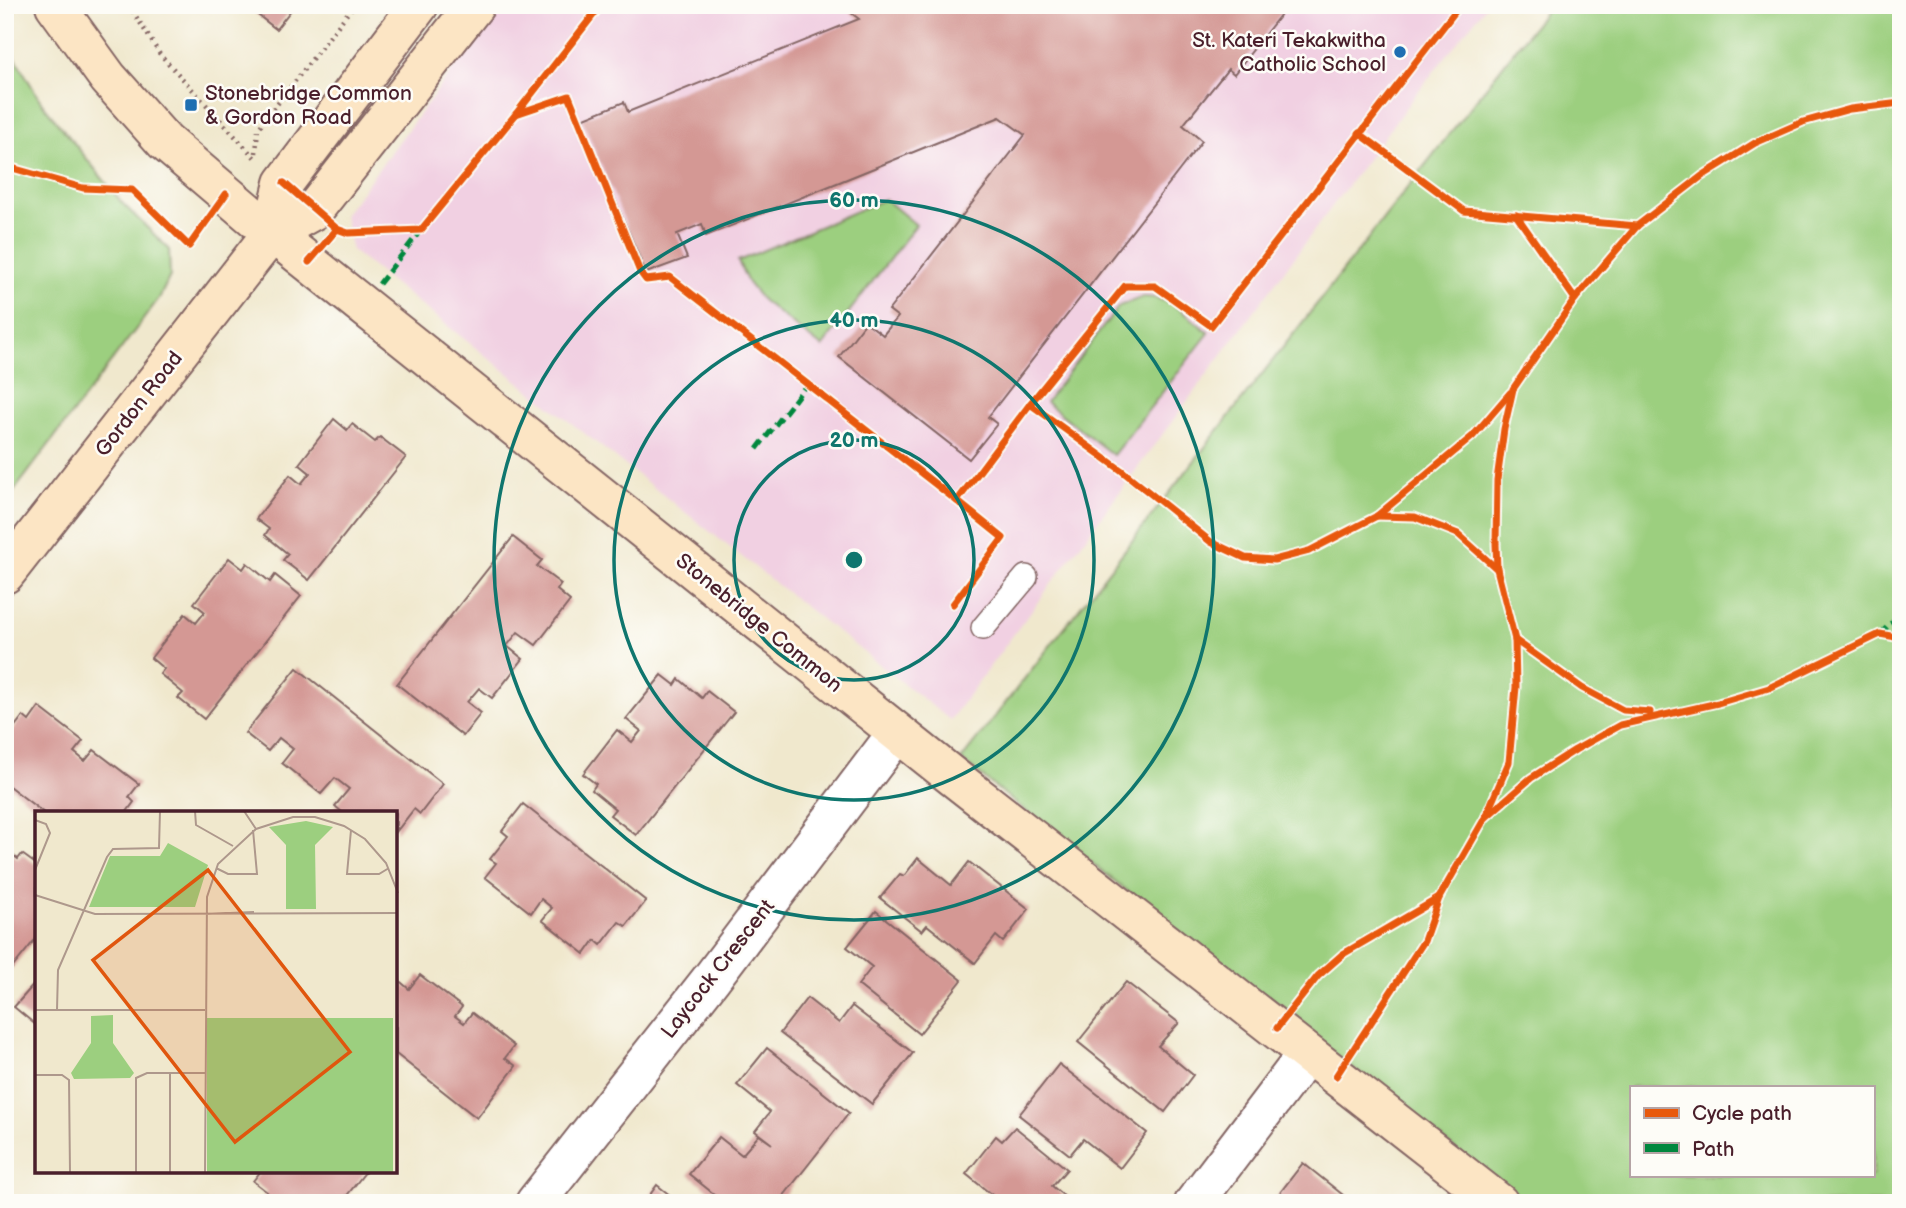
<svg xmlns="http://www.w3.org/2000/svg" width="1906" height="1208" viewBox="0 0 1906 1208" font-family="'Balsamiq Sans',sans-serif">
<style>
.built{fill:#f1d0e2}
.green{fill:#9ccf7f;stroke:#737755;stroke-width:2;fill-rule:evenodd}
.building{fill:#d49894}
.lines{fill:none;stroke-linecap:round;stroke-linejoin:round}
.lane-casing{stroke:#846564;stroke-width:26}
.street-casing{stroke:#846564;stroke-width:42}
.secondary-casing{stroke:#846564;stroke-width:42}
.path{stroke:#846564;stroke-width:4.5;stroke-dasharray:2 5;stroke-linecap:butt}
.lane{stroke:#fff;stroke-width:23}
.street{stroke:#fff;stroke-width:38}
.secondary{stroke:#fce5c4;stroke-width:38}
.quiet{stroke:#00873e;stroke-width:5;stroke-dasharray:10 5;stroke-linecap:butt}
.cycleway-casing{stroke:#fdfcf7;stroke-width:11}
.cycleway{stroke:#e8590c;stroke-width:7}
.ring{fill:none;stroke:#0f766e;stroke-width:3.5}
.poi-dot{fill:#1f6fb2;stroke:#fdfcf7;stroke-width:2.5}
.labels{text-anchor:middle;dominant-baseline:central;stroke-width:5;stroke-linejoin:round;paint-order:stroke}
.poi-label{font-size:21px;fill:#4a1f2b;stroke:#fdfcf7;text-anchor:end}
.street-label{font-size:21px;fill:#4a1f2b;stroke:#fdfcf7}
.inset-road{fill:none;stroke:#ae988c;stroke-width:2}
.view{fill:#e0560e;fill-opacity:0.15;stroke:#e0560e;stroke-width:3.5}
.inset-edge{fill:none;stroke:#4a1f2b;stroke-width:3.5}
.centre{fill:#0f766e;stroke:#fdfcf7;stroke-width:3.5}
.ring-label{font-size:21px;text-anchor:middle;font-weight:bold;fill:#0f766e;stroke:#fdfcf7;stroke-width:5;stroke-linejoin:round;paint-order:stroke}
</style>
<rect width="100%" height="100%" fill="#fdfcf7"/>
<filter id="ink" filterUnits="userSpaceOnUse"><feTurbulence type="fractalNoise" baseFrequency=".0143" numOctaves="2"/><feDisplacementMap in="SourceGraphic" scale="14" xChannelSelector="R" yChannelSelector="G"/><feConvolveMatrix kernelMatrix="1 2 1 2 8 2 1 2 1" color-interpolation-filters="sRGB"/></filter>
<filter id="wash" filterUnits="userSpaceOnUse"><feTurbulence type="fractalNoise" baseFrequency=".00686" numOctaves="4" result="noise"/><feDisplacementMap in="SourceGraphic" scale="28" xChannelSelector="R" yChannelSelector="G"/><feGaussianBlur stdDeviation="1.57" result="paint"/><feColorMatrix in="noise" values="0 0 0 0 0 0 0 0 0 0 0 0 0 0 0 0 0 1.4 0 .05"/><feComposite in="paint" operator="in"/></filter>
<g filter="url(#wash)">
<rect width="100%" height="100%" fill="#f0e8cd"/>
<!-- built -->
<path class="built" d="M501 5H1487L1412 99 950 720 352 251 344 215Z"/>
<!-- green -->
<g class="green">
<path d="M1550 5H1901V1203H1523L961 760ZM1631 1087H1873V1175H1631Z"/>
<path d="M5 40 41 102 123 204 169 249 170 276 160 297 5 503Z"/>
<path d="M885 199 916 225 822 347 762 300 748 283 738 261Z"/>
<path d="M1143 297C1170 296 1188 316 1209 333L1113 455 1046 402 1119 306Z"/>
</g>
<g id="blocks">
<!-- building -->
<g class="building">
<path d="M237 5H295L276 29 250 9 247 13Z"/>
<path d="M841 5H1288L1234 74 1228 69 1183 125 1202 141 988 417 997 424 969 459 839 357 866 322 883 335 898 317 889 310 1025 135 1000 117 706 236 702 224 677 234 687 258 646 273 582 119 624 102 628 112 859 19Z"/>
<path d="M334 419 347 430 352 424 375 442 380 437 406 457 309 580 283 560 288 554 265 535 269 529 256 519 290 475 301 484 310 473 299 464Z"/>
<path d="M513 537 542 560 537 566 561 584 557 590 570 601 536 645 518 632 507 646 523 659 492 698 479 688 467 702 481 713 463 736 397 684Z"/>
<path d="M229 558 243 569 247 563 270 582 275 575 301 596 204 719 178 698 183 693 160 674 164 669 151 658 185 614 196 623 205 612 194 603Z"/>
<path d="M297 668 443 784 420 814 414 809 396 832V813H343L335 806 349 789 335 778 321 794 282 763 293 749 279 738 268 751 245 733Z"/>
<path d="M662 675 675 685 679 679 702 698 707 691 734 712 636 835 610 815 615 809 592 790 596 784 583 774 617 730 632 742 641 731 626 719Z"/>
<path d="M39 707 83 741 74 752 85 761 94 750 139 784 129 797 134 802 126 813H44L5 783V739L23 716 29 721Z"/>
<path d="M523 804 646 901 626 926 619 922 601 945 595 940 585 954 542 920 552 908 541 899 531 913 485 877 496 863 490 859 508 836 502 831Z"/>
<path d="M5 849 18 859 22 854 37 865V937L5 977Z"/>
<path d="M918 858 951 885 969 862 1029 909 1003 942 996 936 975 963 927 925 922 931 880 898 900 874 904 876Z"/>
<path d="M876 911 962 980 919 1034 858 985 872 967 847 947Z"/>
<path d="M420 975 462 1007 455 1016 464 1023 472 1013 514 1046 505 1058 516 1066 477 1118 396 1054V978L409 989Z"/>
<path d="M37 981V1026L14 1007Z"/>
<path d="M1126 982 1179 1023 1158 1046 1193 1075 1165 1112 1078 1042Z"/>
<path d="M807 998 839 1023 852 1006 913 1053 872 1104 780 1033Z"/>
<path d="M767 1048 849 1113 778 1203H720L715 1200 720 1199 689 1174 719 1137 742 1155 759 1135 772 1144 755 1131 770 1112 737 1085Z"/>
<path d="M1059 1064 1147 1133 1120 1168 1083 1139 1070 1155 1019 1115Z"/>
<path d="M1015 1127 1067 1169 1052 1186 1072 1203H1002L966 1174 996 1136 1002 1141Z"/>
<path d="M1303 1163 1353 1203H1272Z"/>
<path d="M261 1171H366L341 1203H269L262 1198 267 1192 253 1181Z"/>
<path d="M657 1185 680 1203H644Z"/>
</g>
</g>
</g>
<g filter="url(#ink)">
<use href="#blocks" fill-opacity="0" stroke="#846564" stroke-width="2"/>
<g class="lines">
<defs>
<path id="lane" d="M983 628 1026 577"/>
<g id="street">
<path d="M535 1203 711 979 897 733"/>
<path d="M1194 1203 1307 1054"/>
</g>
<g id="secondary">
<path d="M55 5 108 78 165 142 272 233 952 776 1499 1203"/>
<path d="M272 233 284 183 419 5"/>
<path d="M5 574 272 233 314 210 475 5"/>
</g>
</defs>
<!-- lane casing -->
<use href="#lane" class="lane-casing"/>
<!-- street casing -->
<use href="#street" class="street-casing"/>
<!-- secondary casing -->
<use href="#secondary" class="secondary-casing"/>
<!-- path -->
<g class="path">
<path d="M129 5 159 53 255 158"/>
<path d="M256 153 258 129 354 5"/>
</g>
<!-- lane -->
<use href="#lane" class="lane"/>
<!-- street -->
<use href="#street" class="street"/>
<!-- secondary -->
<use href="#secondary" class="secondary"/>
<!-- quiet -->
<g class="quiet">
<path d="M5 26 9 22"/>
<path d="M379 284 421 230"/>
<path d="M757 449 807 384"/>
<path d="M1880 634 1901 613"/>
</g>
<defs>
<g id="cycleway">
<path d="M516 114 601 5"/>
<path d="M1359 133 1464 211 1637 226"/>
<path d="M5 166 83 188 132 190 189 246 226 194"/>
<path d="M284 183 337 229 309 262"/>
<path d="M1516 215 1575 299"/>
<path d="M337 229 348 233 421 230 516 114 569 96 640 272 646 280 670 277 957 501"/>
<path d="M1030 404 1125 286H1155L1211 326 1460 5"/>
<path d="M1377 516 1415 517 1458 534 1497 569"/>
<path d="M953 604 1003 538 957 501 1030 404 1121 470 1211 542 1245 558 1274 560 1309 551 1377 516 1473 436 1510 393"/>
<path d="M1515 640 1582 688 1623 710 1650 712"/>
<path d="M1485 818 1509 762 1516 687 1515 640 1497 569 1496 544 1497 480 1504 429 1513 389 1575 299 1637 226 1702 176 1755 143 1803 122 1850 109 1901 103"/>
<path d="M1277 1028 1318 976 1343 954 1439 898"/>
<path d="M1336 1076 1424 941 1439 898 1485 818 1531 778 1575 750 1620 725 1718 703 1769 688 1880 634 1901 638"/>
</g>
</defs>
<!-- cycleway casing -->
<use href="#cycleway" class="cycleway-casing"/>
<!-- cycleway -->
<use href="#cycleway" class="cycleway"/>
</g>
</g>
<!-- distance rings -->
<g class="ring">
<circle cx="854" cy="560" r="120"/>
<circle cx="854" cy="560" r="240"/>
<circle cx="854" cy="560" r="360"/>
</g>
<!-- markers -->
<g class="poi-dot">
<circle cx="1400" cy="52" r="7"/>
<rect x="184" y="98" width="14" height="14" rx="3.5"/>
</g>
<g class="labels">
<!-- poi labels -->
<g class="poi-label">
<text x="1386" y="40">St. Kateri Tekakwitha<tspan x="1386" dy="24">Catholic School</tspan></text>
<text x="205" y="93" text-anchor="start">Stonebridge Common<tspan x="205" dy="24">&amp; Gordon Road</tspan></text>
</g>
<!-- street labels -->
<g class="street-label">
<text transform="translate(139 404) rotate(-52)">Gordon Road</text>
<text transform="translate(759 623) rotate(39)">Stonebridge Common</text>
<text transform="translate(718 969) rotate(-52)">Laycock Crescent</text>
</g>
</g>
<!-- overview -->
<g transform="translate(35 811)">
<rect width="362" height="362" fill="#f0e8cd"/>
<path d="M271 10 298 16 280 34 281 98H251V34L234 16ZM133 32 173 54 160 96H54L75 45H125ZM78 204V232L99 262 95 267 39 268 36 262 56 232V205ZM172 207H358V362H172Z" fill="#9ccf7f"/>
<path class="inset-road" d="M160 0 161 14 198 35M209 0 221 18M0 9 11 13 15 22 0 59M316 19 312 63H344L354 57M181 57 193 63H222L218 19M0 84 60 103 363 102M171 103 219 101M0 199H170M22 199 23 159 72 46 78 38 124 37 125 0M0 264H27L34 269 35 362M101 362V267L112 262H170M135 362V263M170 362 172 86 183 53 221 18 258 6H280L309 15 330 28 351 52 363 82"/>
<path class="view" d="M173 59 315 241 200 331 58 149Z"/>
<rect width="362" height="362" class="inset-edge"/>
</g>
<circle cx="854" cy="560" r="10" class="centre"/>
<g class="ring-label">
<text x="854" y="207">60 m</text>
<text x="854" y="327">40 m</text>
<text x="854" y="447">20 m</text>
</g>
<!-- margin -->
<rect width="1906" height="1208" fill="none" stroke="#fdfcf7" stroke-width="28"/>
<!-- legend -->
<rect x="1630" y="1086" width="245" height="91" fill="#fdfcf7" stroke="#b5a4a5" stroke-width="2"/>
<rect x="1644" y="1108" width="35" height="10" fill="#e8590c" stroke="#b5a4a5" stroke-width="2"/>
<text x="1692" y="1120" font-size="21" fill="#4a1f2b">Cycle path</text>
<rect x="1644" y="1143" width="35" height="10" fill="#00873e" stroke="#b5a4a5" stroke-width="2"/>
<text x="1692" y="1156" font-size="21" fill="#4a1f2b">Path</text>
</svg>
